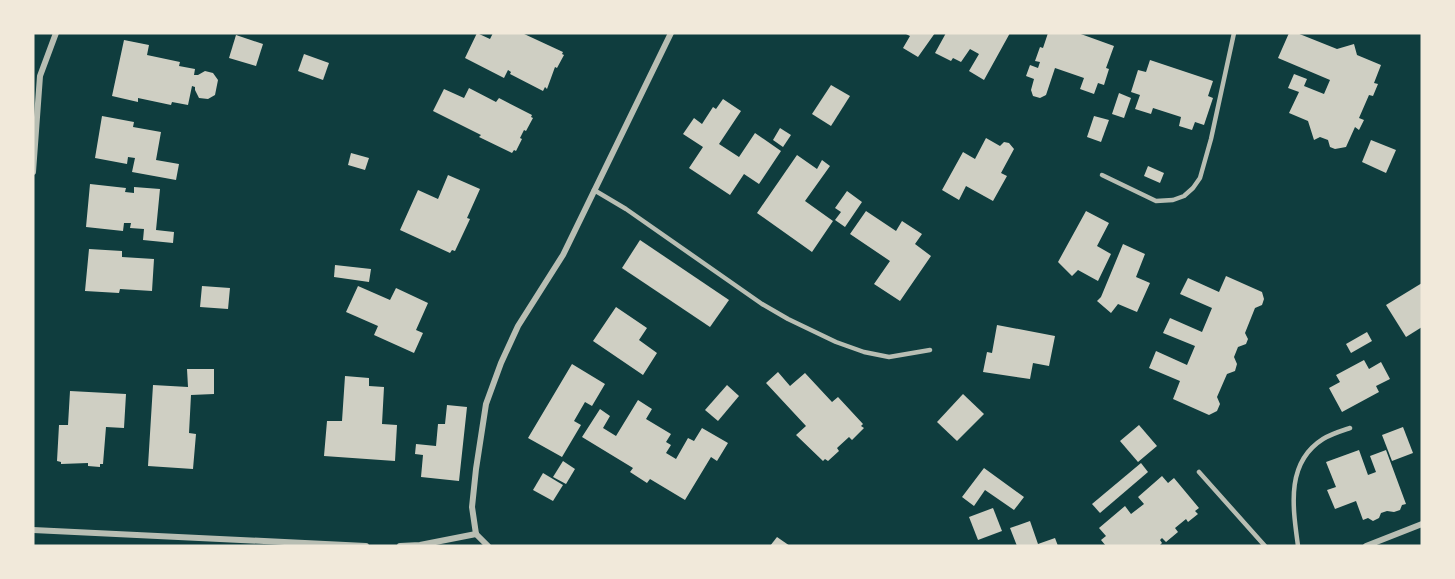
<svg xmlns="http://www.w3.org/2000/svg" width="1455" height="579" viewBox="0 0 1455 579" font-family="'Roboto Condensed',sans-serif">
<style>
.building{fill:#cfcfc3}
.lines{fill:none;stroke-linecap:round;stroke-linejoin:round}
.service{stroke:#b8beb3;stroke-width:4.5}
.minor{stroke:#b8beb3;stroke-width:6}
</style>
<rect width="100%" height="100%" fill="#0f3d3e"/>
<!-- building -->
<g class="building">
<path d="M477 33 490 39 493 33H522L563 52 562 54 564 55 557 68 555 67 547 89 545 87 543 91 510 74 511 72 508 70 504 78 465 58Z"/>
<path d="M904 33H935L918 57 903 48 910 36Z"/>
<path d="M946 33H1010L984 80 969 71 979 54 970 49 961 62 953 58 951 61 935 53Z"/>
<path d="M1048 33H1078L1114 46 1106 68 1109 69 1104 85 1098 83 1094 94 1080 89 1084 78 1055 68 1046 95 1040 98 1033 96 1031 90 1034 79 1026 76 1030 65 1038 68 1040 62 1035 61 1040 47 1043 48Z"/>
<path d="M1289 33H1297L1337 49 1354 44 1357 55 1381 65 1374 83 1378 84 1373 96 1369 95 1359 118 1364 120 1359 130 1355 127 1346 147 1335 149 1330 147 1328 140 1320 137 1314 140 1308 121 1289 113 1299 92 1288 88 1294 74 1307 79 1304 86 1324 94 1330 80 1278 58Z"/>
<path d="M236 35 263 44 256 66 229 58Z"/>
<path d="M124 40 149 45 147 55 180 62 179 66 195 69 194 75H198L205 71 213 73 218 80 215 95 208 99 199 98 195 90V87L192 86 188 105 172 102 171 105 138 98V102L112 96Z"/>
<path d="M304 54 329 63 323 80 298 71Z"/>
<path d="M1150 60 1213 81 1208 96 1213 98 1204 125 1195 122 1192 130 1179 126 1181 117 1153 108 1151 114 1135 109 1140 95 1131 92 1138 70 1146 72Z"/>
<path d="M831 85 850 96 831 126 812 114Z"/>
<path d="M469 88 496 102 499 98 532 115 531 117 533 118 526 131 524 130 520 138 522 139 516 151 514 150 512 153 479 137 481 135 433 111 444 89 464 98Z"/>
<path d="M1119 93 1131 98 1124 118 1112 114Z"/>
<path d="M723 99 741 111 719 144 739 157 755 133 781 151 759 184 744 174 730 195 689 168 703 147 683 134 694 118 702 124 713 107 716 109Z"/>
<path d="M102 116 134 122 133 127 161 132 156 160 179 164 176 180 132 172 135 158 128 157 127 164 95 158Z"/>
<path d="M1094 116 1109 120 1101 142 1087 137Z"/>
<path d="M780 128 791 135 783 147 773 140Z"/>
<path d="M986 138 1000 146 1004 142 1009 143 1014 149 1001 173 1007 176 993 201 966 186 959 200 942 190 963 152 975 159Z"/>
<path d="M1371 140 1396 150 1386 173 1362 162Z"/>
<path d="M351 153 369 158 365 170 348 165Z"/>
<path d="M797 155 817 169 822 160 830 166 805 201 833 221 812 252 757 213Z"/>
<path d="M1148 166 1164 173 1160 183 1144 176Z"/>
<path d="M448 175 480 189 467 218 470 219 455 251 452 250 450 253 400 230 418 190 438 199Z"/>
<path d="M90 184 126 188 125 192 134 193V187L160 189 156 230 174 232 173 243 143 240 144 229 130 228 131 223H124L123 231 86 227Z"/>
<path d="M847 191 862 202 845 227 835 220 841 212 835 208Z"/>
<path d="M866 211 896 231 902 221 922 234 915 244 931 256 900 301 874 284 890 261 850 234Z"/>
<path d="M1086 211 1109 223 1097 246 1111 254 1098 281 1078 270 1072 276 1058 262Z"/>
<path d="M640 240 729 300 710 327 622 268Z"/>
<path d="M1123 244 1145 254 1136 277 1150 283 1137 312 1118 304 1111 313 1097 301 1101 297Z"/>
<path d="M89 249 122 251V257L154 259 152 291 120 289 119 293 85 291Z"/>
<path d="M335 265 371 269 369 282 334 277Z"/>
<path d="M1226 276 1262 292 1264 299 1262 305 1255 308 1245 333 1248 339 1246 344 1238 347 1234 357 1237 364 1235 371 1227 374 1217 397 1220 404 1217 411 1209 415 1173 399 1180 381 1149 368 1156 351 1187 365 1195 346 1163 333 1170 318 1202 332 1212 308 1180 294 1188 278 1219 292Z"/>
<path d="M1422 283V327L1406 337 1386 305Z"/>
<path d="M202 286 230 288 228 309 200 307Z"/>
<path d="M358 286 390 300 396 288 428 303 416 330 423 333 414 353 374 335 378 326 346 312Z"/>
<path d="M616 307 647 328 639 340 657 353 643 375 593 341Z"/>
<path d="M997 325 1055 336 1049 366 1033 363 1030 379 983 372 987 352 992 353Z"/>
<path d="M1367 332 1372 341 1351 353 1346 344Z"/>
<path d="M1364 360 1369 369 1381 362 1390 379 1376 386 1379 392 1342 412 1329 388 1340 382 1336 375Z"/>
<path d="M572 364 605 384 592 406 585 402 574 421 581 425 562 457 528 438Z"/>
<path d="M187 369H214V394L191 395 189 433 196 434 193 469 148 466 153 385 188 387Z"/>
<path d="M778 372 790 386 805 373 832 402 838 397 863 424 861 426 864 428 852 440 849 437 837 448 839 451 828 461 825 459 823 461 796 435 806 426 766 383Z"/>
<path d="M345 376 369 378V386L384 387 382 424 397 425 395 461 324 456 327 421H342Z"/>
<path d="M727 385 739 396 718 421 705 410Z"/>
<path d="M70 391 126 394 124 428 106 427 103 464H100V467L88 466V463L61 464V462L57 461 59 425H68Z"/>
<path d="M963 394 984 414 957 441 937 422Z"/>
<path d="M638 400 652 409 646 419 671 434 666 442 671 445 666 453 676 459 688 438 694 441 702 428 728 443 717 461 711 457 685 500 650 479 647 483 630 472 633 468 582 437 600 409 610 416 603 428 616 436Z"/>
<path d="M447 405 467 407 459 481 421 477 423 455 415 454 416 444 436 446 438 424H445Z"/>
<path d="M1139 425 1157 446 1138 462 1120 441Z"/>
<path d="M1403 427 1413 453 1392 461 1382 435Z"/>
<path d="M1359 450 1368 475 1376 472 1370 456 1386 450 1406 504 1402 505 1400 510 1394 512 1387 511 1381 513 1379 518 1373 521 1368 518 1363 520 1356 501 1335 509 1327 490 1336 487 1326 462Z"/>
<path d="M563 461 575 469 566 484 553 477Z"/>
<path d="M1141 463 1148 472 1100 513 1092 504Z"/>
<path d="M984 468 1024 497 1014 510 985 490 974 506 962 497Z"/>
<path d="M543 473 563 485 553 501 533 490Z"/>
<path d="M1162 476 1168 483 1174 478 1199 508 1195 511 1198 514 1188 522 1186 519 1175 528 1178 532 1166 542 1162 538 1160 540 1162 543 1159 546H1106L1101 540 1106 536 1099 528 1125 506 1131 514 1144 504 1138 497Z"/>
<path d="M993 508 1002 531 978 540 969 517Z"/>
<path d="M1030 521 1038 544 1055 538 1058 546H1017L1010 528Z"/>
<path d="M777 537 790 546H770Z"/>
</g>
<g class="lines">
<!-- service -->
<g class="service">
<path d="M1102 175 1156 201 1173 200 1184 196 1193 188 1200 178 1211 139 1234 33"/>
<path d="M594 190 626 209 762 304 788 319 836 342 864 352 889 357 930 350"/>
<path d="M1199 472 1265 546"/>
<path d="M1298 546C1293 508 1285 463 1323 439 1331 434 1341 431 1350 428"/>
</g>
<!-- minor -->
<g class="minor">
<path d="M33 172 40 76 56 33"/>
<path d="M33 530 366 546"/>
<path d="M476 534 472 507 476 469 486 404 501 363 518 326 563 255 671 33"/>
<path d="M476 534 488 546"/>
<path d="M400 546 420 545 476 534"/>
<path d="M1366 546 1422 524"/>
</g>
</g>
<!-- border -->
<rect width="1455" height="579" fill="none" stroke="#f1e9da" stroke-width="69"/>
</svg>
